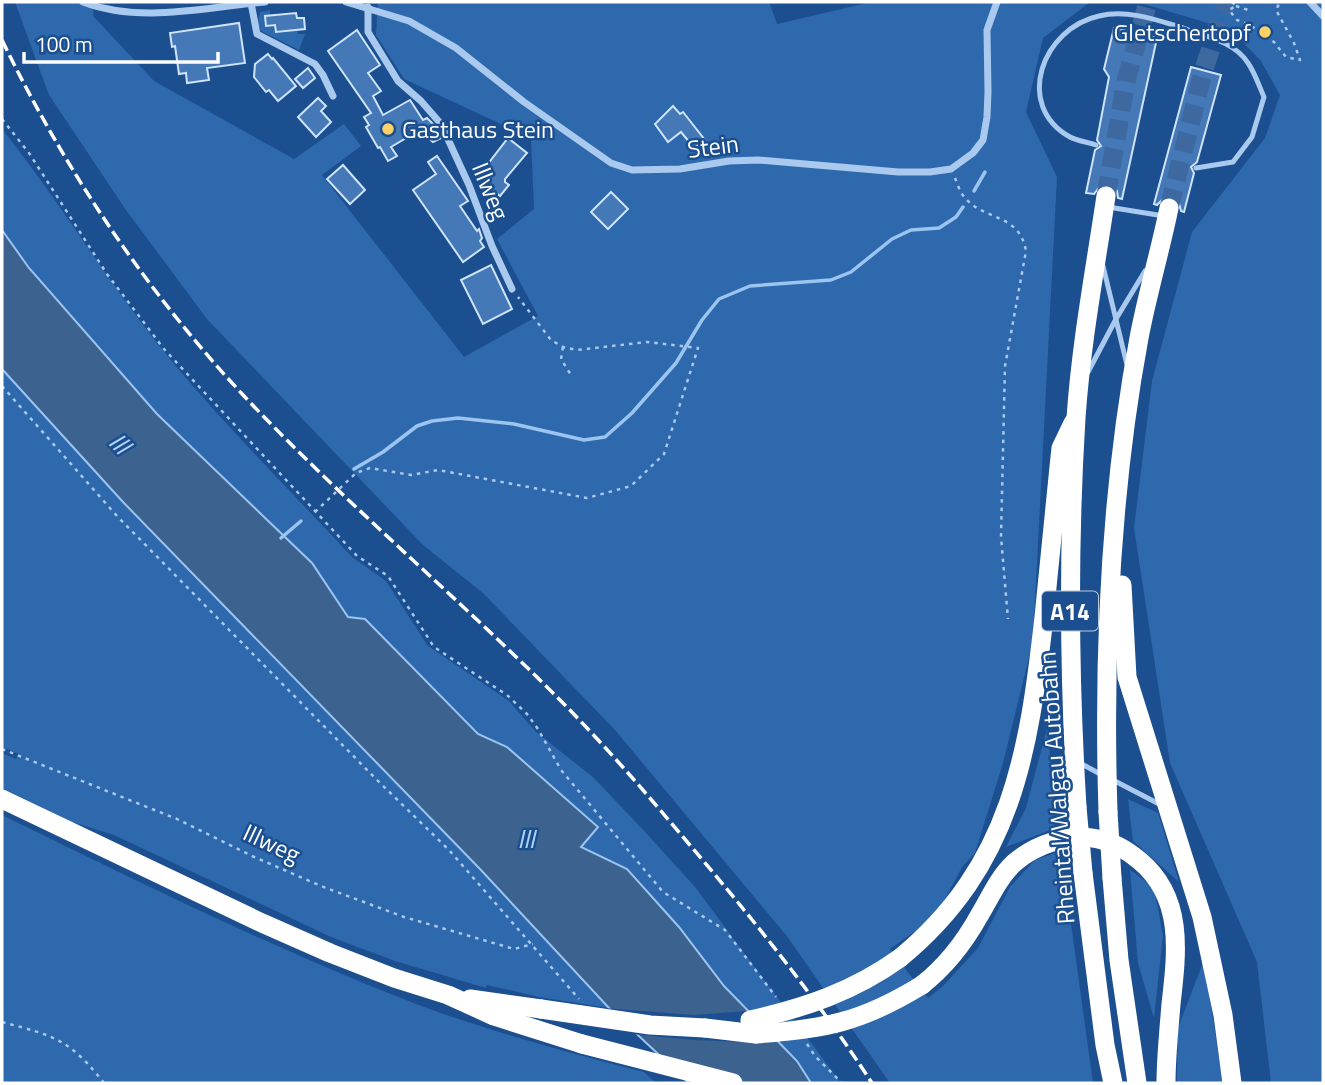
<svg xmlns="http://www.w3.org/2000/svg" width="1325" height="1085" viewBox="0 0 1325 1085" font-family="'Titillium Web',sans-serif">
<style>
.green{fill:#2e69ad}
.water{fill:#3c6290;stroke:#9cc4f0;stroke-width:2}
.pier{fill:#1b4f8f}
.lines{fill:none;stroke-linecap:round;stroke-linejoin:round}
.stream{stroke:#9cc4f0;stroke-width:3.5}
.building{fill:#4478b7;stroke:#cfe3fa;stroke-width:2}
.motorway-tunnel{stroke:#3d69a0;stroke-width:19;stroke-dasharray:19 10;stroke-linecap:butt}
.path{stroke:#a9c9ee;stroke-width:2.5;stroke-dasharray:3.5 5;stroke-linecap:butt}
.service{stroke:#a9c9ee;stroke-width:5}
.minor{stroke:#a9c9ee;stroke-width:7}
.motorway{stroke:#fff;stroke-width:19}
.rail{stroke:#fff;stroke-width:3.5;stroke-dasharray:12 5;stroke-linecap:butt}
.motorway-bridge{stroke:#fff;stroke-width:19}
.poi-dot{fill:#ffd166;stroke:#1b4f8f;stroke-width:2.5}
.labels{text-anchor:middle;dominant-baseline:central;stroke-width:5;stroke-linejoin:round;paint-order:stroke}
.shield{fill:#1b4f8f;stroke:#bbcadd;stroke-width:2}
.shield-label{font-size:23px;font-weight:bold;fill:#fff}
.poi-label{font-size:24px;fill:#fff;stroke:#1b4f8f;text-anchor:end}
.street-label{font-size:24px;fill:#fff;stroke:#1b4f8f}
.water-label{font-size:26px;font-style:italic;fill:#b5d3f5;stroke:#1b4f8f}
</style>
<rect width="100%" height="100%" fill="#1b4f8f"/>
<!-- green -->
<g class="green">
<path d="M15 2H94L93 16 154 81 294 159 344 124 361 146 322 175 464 357 538 316 497 239 534 209 531 138 404 79 376 35 378 2H769L777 24 871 2H1090L1043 38 1026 112 1057 177 1033 641 1003 763 975 853 962 867 943 903 927 923 890 949 928 998 942 987 978 948 1010 887 1035 860 1061 851 1093 1083H890L786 935 615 730 484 594 423 545 207 319 126 210 49 95Z"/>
<path d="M1137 2H1323V1083H1271L1257 962 1170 763 1134 528 1152 381 1192 232 1265 138 1280 95 1261 61 1231 30Z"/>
<path d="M270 10V15L265 16 266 26 275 25 276 31 297 30 298 34H305L299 50 261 31 258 22 260 12Z"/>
<path d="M2 129C63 205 112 290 175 365 230 431 294 494 352 557L386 581 428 646 509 701 536 732 594 778 647 834 695 887 841 1083H811L797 1061 724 986 679 927 627 869 580 847 598 827 507 747 478 734 365 619 348 618 312 563 157 414 29 268 2 230Z"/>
<path d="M2 369 123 502 480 869 609 1008 539 997 487 985 486 988 395 961 331 937 114 835 72 822 2 788V753L16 759 19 754 2 747Z"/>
<path d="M1047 728 1058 827 1006 847 1026 808Z"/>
<path d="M1128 799 1158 813 1179 882 1133 841Z"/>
<path d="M2 815C135 880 268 946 406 1000 480 1029 567 1052 644 1072L656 1083H2Z"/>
<path d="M1130 870 1154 887 1163 936 1154 1018 1138 963Z"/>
<path d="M1204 960 1223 1083H1177L1178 1028Z"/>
</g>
<!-- water -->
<path class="water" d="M2 230 29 268 157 414 312 563 348 617 365 619 478 734 507 747 598 827 581 847 627 869 679 927 724 986 797 1061 811 1083H689L609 1008 480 869 123 502 2 369Z"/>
<!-- pier -->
<path class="pier" d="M604 1008 694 1015 747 1011 746 1042 694 1040 631 1034Z"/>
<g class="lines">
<!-- stream -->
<g class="stream">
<path d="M974 191 985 172"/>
<path d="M354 469 383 452 417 426 432 421 458 418 514 424 584 440 605 437 632 413 676 363 702 320 719 299 750 286 831 280 851 272 892 239 911 230 939 228 956 217 963 207"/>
<path d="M281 538 301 521"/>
</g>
</g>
<!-- building -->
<g class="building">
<path d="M296 13 297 18H304L305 29 276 32 275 25 266 26 265 16Z"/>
<path d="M239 23 245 63 207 68 209 80 187 83 186 73 179 74 175 46 172 47 170 33Z"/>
<path d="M1114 28 1157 38 1122 199 1118 198 1117 191 1109 184 1101 185 1094 194 1086 193 1095 150 1101 146 1097 140 1109 77 1104 69Z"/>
<path d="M357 30 380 65 368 73 381 91 373 96 383 115 410 100 423 120 427 118 436 127 441 138 433 142 420 130 391 147 397 156 388 161 380 147 378 148 366 127 369 125 364 117 371 113 328 51Z"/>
<path d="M268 54 272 59 273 58 296 86 278 101 269 90 266 92 254 77 255 64Z"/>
<path d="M1191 67 1221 75 1197 162 1191 167 1194 173 1184 212 1181 211 1178 199 1172 196 1165 197 1157 205 1154 204Z"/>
<path d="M308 68 315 78 303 88 295 79Z"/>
<path d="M318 98 326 106 321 111 331 122 316 137 298 117Z"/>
<path d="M673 106 680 114 683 112 705 140 694 148 681 132 668 142 655 124Z"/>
<path d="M508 138 527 153 505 179V182L509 185 500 196 477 178Z"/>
<path d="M437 156 468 201 460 206 477 231 479 229 482 238 480 241 484 247 463 262 413 190 436 174 428 162Z"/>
<path d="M343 165 365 190 350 204 327 179Z"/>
<path d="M611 192 628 209 608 229 591 212Z"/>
<path d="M491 265 512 309 483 324 461 280Z"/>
</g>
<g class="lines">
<!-- motorway-tunnel -->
<g class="motorway-tunnel">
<path d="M1106 196 1126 81 1148 2"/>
<path d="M1169 208 1204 69 1226 2"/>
</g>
<!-- path -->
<g class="path">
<path d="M1232 2 1236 6 1229 10 1237 20 1250 25 1274 42 1286 57 1300 60 1294 43 1276 10 1280 2"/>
<path d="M1236 6 1251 11"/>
<path d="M2 119 29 153 107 274 164 349 357 556 388 576 434 647 507 695 527 714 538 729 561 770 663 892 725 930 776 997"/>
<path d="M955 178C957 183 959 189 962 194 981 222 1019 211 1026 251L1005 366 1001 537 1008 619"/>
<path d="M563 347 561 359 571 375"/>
<path d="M2 386 117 516 376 779 449 850 579 999"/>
<path d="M315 512 356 473 370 468 411 475 438 470 587 498 631 486 664 454 698 348 647 342 577 350 563 347 551 340 518 297"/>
<path d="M2 749 177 819 252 856 321 886 404 917 514 949 533 944"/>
<path d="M2 1022C55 1036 69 1039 104 1083"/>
<path d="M807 1044 815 1056 842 1083"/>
</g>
<!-- service -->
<g class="service">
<path d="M1096 145C1088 142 1077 141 1070 137 1013 105 1043 28 1099 16 1127 9 1157 20 1183 28 1205 36 1235 42 1248 63 1255 73 1259 86 1264 97L1252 137 1233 162 1196 168"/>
<path d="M1108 207 1164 216"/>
<path d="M1103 266 1127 365"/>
<path d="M1088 372 1116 319 1145 271"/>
<path d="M1080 763 1102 775"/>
<path d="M1111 779 1161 805"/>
</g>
<!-- minor -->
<g class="minor">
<path d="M83 2C141 24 205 7 265 2"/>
<path d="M346 2 409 21 456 48 524 102 611 163 632 170 680 169 729 161 758 160 898 172H930L951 169 973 153 983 140 987 117 988 92 987 30 997 2"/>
<path d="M1310 2 1323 16"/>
<path d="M251 3 257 34 315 64 323 75 333 96"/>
<path d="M368 7V32L398 81 421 101 441 124 469 185 492 246 512 289"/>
</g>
<!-- motorway -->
<g class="motorway">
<path d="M1122 585 1127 677 1202 917 1223 1015 1232 1083"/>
<path d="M2 799 262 923 330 953 394 978 448 995 494 1016 582 1044"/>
<path d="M1077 807C1069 677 1068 548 1076 418 1081 344 1095 270 1106 196"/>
<path d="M1108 812C1103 653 1110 494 1139 338 1147 295 1160 252 1169 208"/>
<path d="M1083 873 1105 1045 1113 1083"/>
<path d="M1112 878 1119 960 1137 1083"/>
<path d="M900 958C1012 866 1029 752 1044 617 1050 560 1055 504 1061 448L1073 423"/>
<path d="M922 985C946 966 964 943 979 916 990 898 998 878 1014 863 1036 844 1069 833 1098 839 1114 842 1128 851 1140 861 1184 898 1177 952 1171 1004 1169 1030 1166 1057 1166 1083"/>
<path d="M470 999 541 1009"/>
<path d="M705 1028 756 1034"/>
</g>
<!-- rail -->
<path class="rail" d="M2 40C65 170 146 291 244 396 343 501 454 594 556 696 603 743 646 793 689 844 754 920 817 999 872 1083"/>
<!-- motorway-bridge -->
<g class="motorway-bridge">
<path d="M1077 807 1083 873"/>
<path d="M1108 812 1112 878"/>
<path d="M541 1009 650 1025 705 1028"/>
<path d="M750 1020C805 1008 854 991 900 958"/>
<path d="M756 1034C825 1029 862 1022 922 985"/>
<path d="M582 1044 733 1083"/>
</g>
</g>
<!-- markers -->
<g class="poi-dot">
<circle cx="1265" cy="32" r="7"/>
<circle cx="388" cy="129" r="7"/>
</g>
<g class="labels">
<!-- shield labels -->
<rect class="shield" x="1042" y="591.5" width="56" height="39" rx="5"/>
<g class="shield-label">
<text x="1070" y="611">A14</text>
</g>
<!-- poi labels -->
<g class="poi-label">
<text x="1251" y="32">Gletschertopf</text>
<text x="402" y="129" text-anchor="start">Gasthaus Stein</text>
</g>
<!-- street labels -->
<g class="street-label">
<text transform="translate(713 146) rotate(-7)">Stein</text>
<text transform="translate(491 191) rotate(68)">Illweg</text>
<text transform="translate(1056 788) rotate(-94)">Rheintal/Walgau Autobahn</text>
<text transform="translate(272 843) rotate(25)">Illweg</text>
</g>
<!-- water labels -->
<g class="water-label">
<text transform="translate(120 443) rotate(46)">Ill</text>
<text x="526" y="838">Ill</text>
</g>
</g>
<!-- border -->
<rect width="1325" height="1085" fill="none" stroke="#ffffff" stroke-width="7"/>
<!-- scale -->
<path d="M24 52v10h194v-10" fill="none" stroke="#ffffff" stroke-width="3.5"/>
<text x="35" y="52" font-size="21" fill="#ffffff" stroke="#1b4f8f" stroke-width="5" paint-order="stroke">100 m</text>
</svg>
